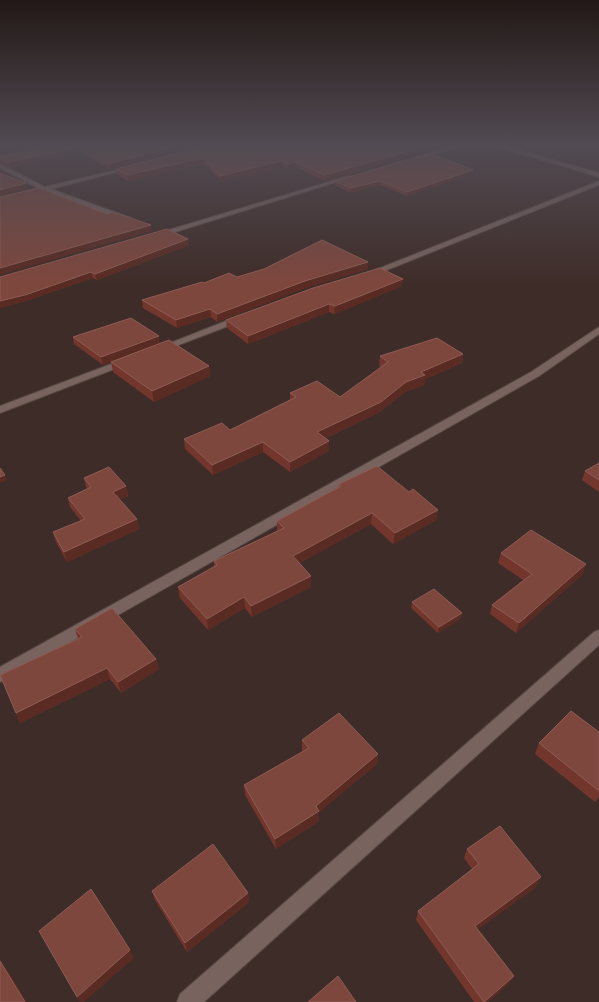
<svg xmlns="http://www.w3.org/2000/svg" width="599" height="1002" viewBox="0 0 599 1002" font-family="Rubik,sans-serif">
<style>
.lines{fill:none;stroke-linecap:round;stroke-linejoin:round}
.minor-casing{stroke:#574845;stroke-width:2}
.minor{fill:#78635e;fill-rule:evenodd}
.wall{fill:#73362c}
.shaded-wall{fill:#592b23}
.building{fill:#7e473d;stroke:#8d5c54}
</style>
<rect width="100%" height="100%" fill="#3e2c28"/>
<g class="lines">
<defs>
<g id="minor">
<path d="M457 144H467L417 160 412 159Z"/>
<path d="M488 144H498L599 173V177Z"/>
<path d="M0 164 45 187 133 166V168L51 189 131 218 124 220 43 191 0 202V198L38 188 0 168Z"/>
<path d="M348 176 353 177 159 237 152 235Z"/>
<path d="M599 181V185L372 276 365 274Z"/>
<path d="M241 315 246 318 244 320 163 351H157L155 349Z"/>
<path d="M599 327V334L539 376 0 682V667L531 372Z"/>
<path d="M127 358 132 361 130 363 0 413V406Z"/>
<path d="M599 630V645L204 1002H177L180 994 594 632Z"/>
</g>
</defs>
<!-- minor casing -->
<use href="#minor" class="minor-casing"/>
<!-- minor -->
<use href="#minor" class="minor"/>
</g>
<!-- wall -->
<g class="wall">
<path d="M54 144H207L109 169 80 152 10 167 0 162V156Z"/>
<path d="M213 144 419 153 325 181 295 167 288 169 282 167 221 181 204 164 128 181 117 174 116 169Z"/>
<path d="M472 174 407 196 380 185 351 193 335 185V181Z"/>
<path d="M188 239 189 245 97 280 93 278 26 301 0 308V277Z"/>
<path d="M368 269 305 288 217 322 211 317 177 328 143 308 142 300 204 283 237 277Z"/>
<path d="M402 286 334 314 329 312 248 344 227 328 226 320Z"/>
<path d="M73 337 160 343 209 366 210 376 154 402 113 372 111 362 103 365 74 344Z"/>
<path d="M463 354 462 363 425 379 424 385 405 392 380 412 326 438 329 441V451L290 472 263 452 213 475 185 449 184 439 230 430 290 400V393L340 397 381 367 379 366 380 356Z"/>
<path d="M599 463V492L582 480 585 471Z"/>
<path d="M84 478 126 486 128 496 120 499 137 519 139 529 67 562 56 542 53 532 81 521 70 507 68 498 87 489 86 487Z"/>
<path d="M339 484 409 492 438 510 436 520 393 544 371 524 299 563 311 576V587L252 617 245 608 208 630 180 598 178 587 214 567V561L277 531V521L339 488Z"/>
<path d="M501 553 583 574 516 633 490 614 492 605 523 580 498 563Z"/>
<path d="M412 602 462 613 460 619 438 633 411 608Z"/>
<path d="M75 629 156 659 159 669 121 693 110 679 20 723 16 713 78 639Z"/>
<path d="M599 732V797L595 802 535 754 539 743Z"/>
<path d="M302 740 378 754 377 764 319 812V821L276 849 245 795 244 785 303 751 302 750Z"/>
<path d="M467 849 536 887 478 929 514 976 509 983 488 1002H474L416 920 418 911 472 869 464 858Z"/>
<path d="M152 891 248 893 249 902 187 952 155 900Z"/>
</g>
<!-- shaded-wall -->
<g class="shaded-wall">
<path d="M21 144H47L0 154V149Z"/>
<path d="M186 144H207L109 169 108 164Z"/>
<path d="M79 147 80 152 10 167 9 162Z"/>
<path d="M420 148 419 153 325 181V175Z"/>
<path d="M203 158 204 164 128 181 127 175Z"/>
<path d="M281 161 282 167 221 181 220 176Z"/>
<path d="M295 162V167L288 169V164Z"/>
<path d="M473 170 472 174 407 196V192Z"/>
<path d="M380 181V185L351 193V188Z"/>
<path d="M26 183 27 189 0 196V190Z"/>
<path d="M151 225 152 231 0 275V268Z"/>
<path d="M188 239 189 245 97 280 95 274Z"/>
<path d="M368 262V269L305 288 217 322V314L305 281Z"/>
<path d="M91 272 93 278 26 301 0 308V301Z"/>
<path d="M403 279 402 286 334 314 335 306Z"/>
<path d="M329 304V312L248 344V336Z"/>
<path d="M210 309 211 317 177 328 176 320Z"/>
<path d="M159 336 160 343 103 365 101 357Z"/>
<path d="M463 354 462 363 425 379 424 385 405 392 380 412 317 442V432L406 382 421 372Z"/>
<path d="M209 366 210 376 154 402 152 391Z"/>
<path d="M329 441V451L290 472V462Z"/>
<path d="M263 442V452L213 475 212 465Z"/>
<path d="M5 475 7 481 0 483V477Z"/>
<path d="M126 486 128 496 115 501 113 492Z"/>
<path d="M438 510 436 520 393 544 395 533Z"/>
<path d="M372 513 371 524 293 567V556Z"/>
<path d="M137 519 139 529 67 562 64 552Z"/>
<path d="M586 564 583 574 516 633 519 623Z"/>
<path d="M311 576V587L252 617 251 606Z"/>
<path d="M244 597 245 608 208 630 207 619Z"/>
<path d="M462 613 460 619 438 633 439 627Z"/>
<path d="M156 659 159 669 121 693 118 682Z"/>
<path d="M107 668 110 679 20 723 16 713Z"/>
<path d="M378 754 377 764 319 812V821L276 849 275 839Z"/>
<path d="M541 877 536 887 472 934 475 926Z"/>
<path d="M248 893 249 902 187 952 185 943Z"/>
<path d="M130 950 134 958 84 1002H80L77 997Z"/>
<path d="M0 959 27 1002H25L0 961Z"/>
<path d="M514 976 509 983 488 1002H484Z"/>
</g>
<!-- building -->
<g class="building">
<path d="M0 144H21L0 149Z"/>
<path d="M54 144H186L108 164 79 147 9 162 0 158V156Z"/>
<path d="M213 144H411L420 148 325 175 295 162 288 164 281 161 220 176 203 158 127 175 116 169Z"/>
<path d="M430 153 473 170 407 192 380 181 351 188 335 181Z"/>
<path d="M0 173 26 183 0 190Z"/>
<path d="M39 188 107 214 113 212 151 225 0 268V197Z"/>
<path d="M167 229 188 239 95 274 91 272 25 295 0 301V277Z"/>
<path d="M322 240 368 262 305 281 217 314 210 309 176 320 142 300 202 282 204 283 229 273 237 277 264 269Z"/>
<path d="M380 268 403 279 335 306 329 304 248 336 226 320 313 288Z"/>
<path d="M131 318 159 336 101 357 73 337Z"/>
<path d="M437 338 463 354 421 372 425 375 406 382 381 402 317 432 329 441 290 462 263 442 212 465 184 439 222 423 230 430 296 397 290 393 317 381 340 397 388 362 380 356Z"/>
<path d="M169 340 209 366 152 391 111 362Z"/>
<path d="M599 463V480L585 471Z"/>
<path d="M377 466 409 492 413 489 438 510 395 533 372 513 293 556 311 576 251 606 244 597 207 619 178 587 217 565 214 561 284 528 277 521 341 486 339 484Z"/>
<path d="M109 467 126 486 113 492 137 519 64 552 53 532 85 519 68 498 91 487 84 478Z"/>
<path d="M0 468 5 475 0 477Z"/>
<path d="M531 530 586 564 519 623 492 605 532 574 501 553Z"/>
<path d="M434 589 462 613 439 627 412 602Z"/>
<path d="M112 608 156 659 118 682 107 668 16 713 0 675 82 637 75 629Z"/>
<path d="M571 711 599 732V791L539 743Z"/>
<path d="M339 713 378 754 316 806 319 811 275 839 244 785 309 748 302 740Z"/>
<path d="M500 826 541 877 475 926 514 976 484 1002 418 911 479 864 467 849Z"/>
<path d="M213 844 248 893 185 943 152 891Z"/>
<path d="M91 889 130 950 77 997 39 931Z"/>
<path d="M0 961 25 1002H0Z"/>
<path d="M338 976 356 1002H308Z"/>
</g>
<!-- sky -->
<linearGradient id="sky" x2="0" y2="1"><stop stop-color="#221816"/><stop offset="0.51" stop-color="#524b53"/><stop offset="1" stop-color="#524b53" stop-opacity="0"/></linearGradient>
<rect width="599" height="285" fill="url(#sky)"/>
</svg>
